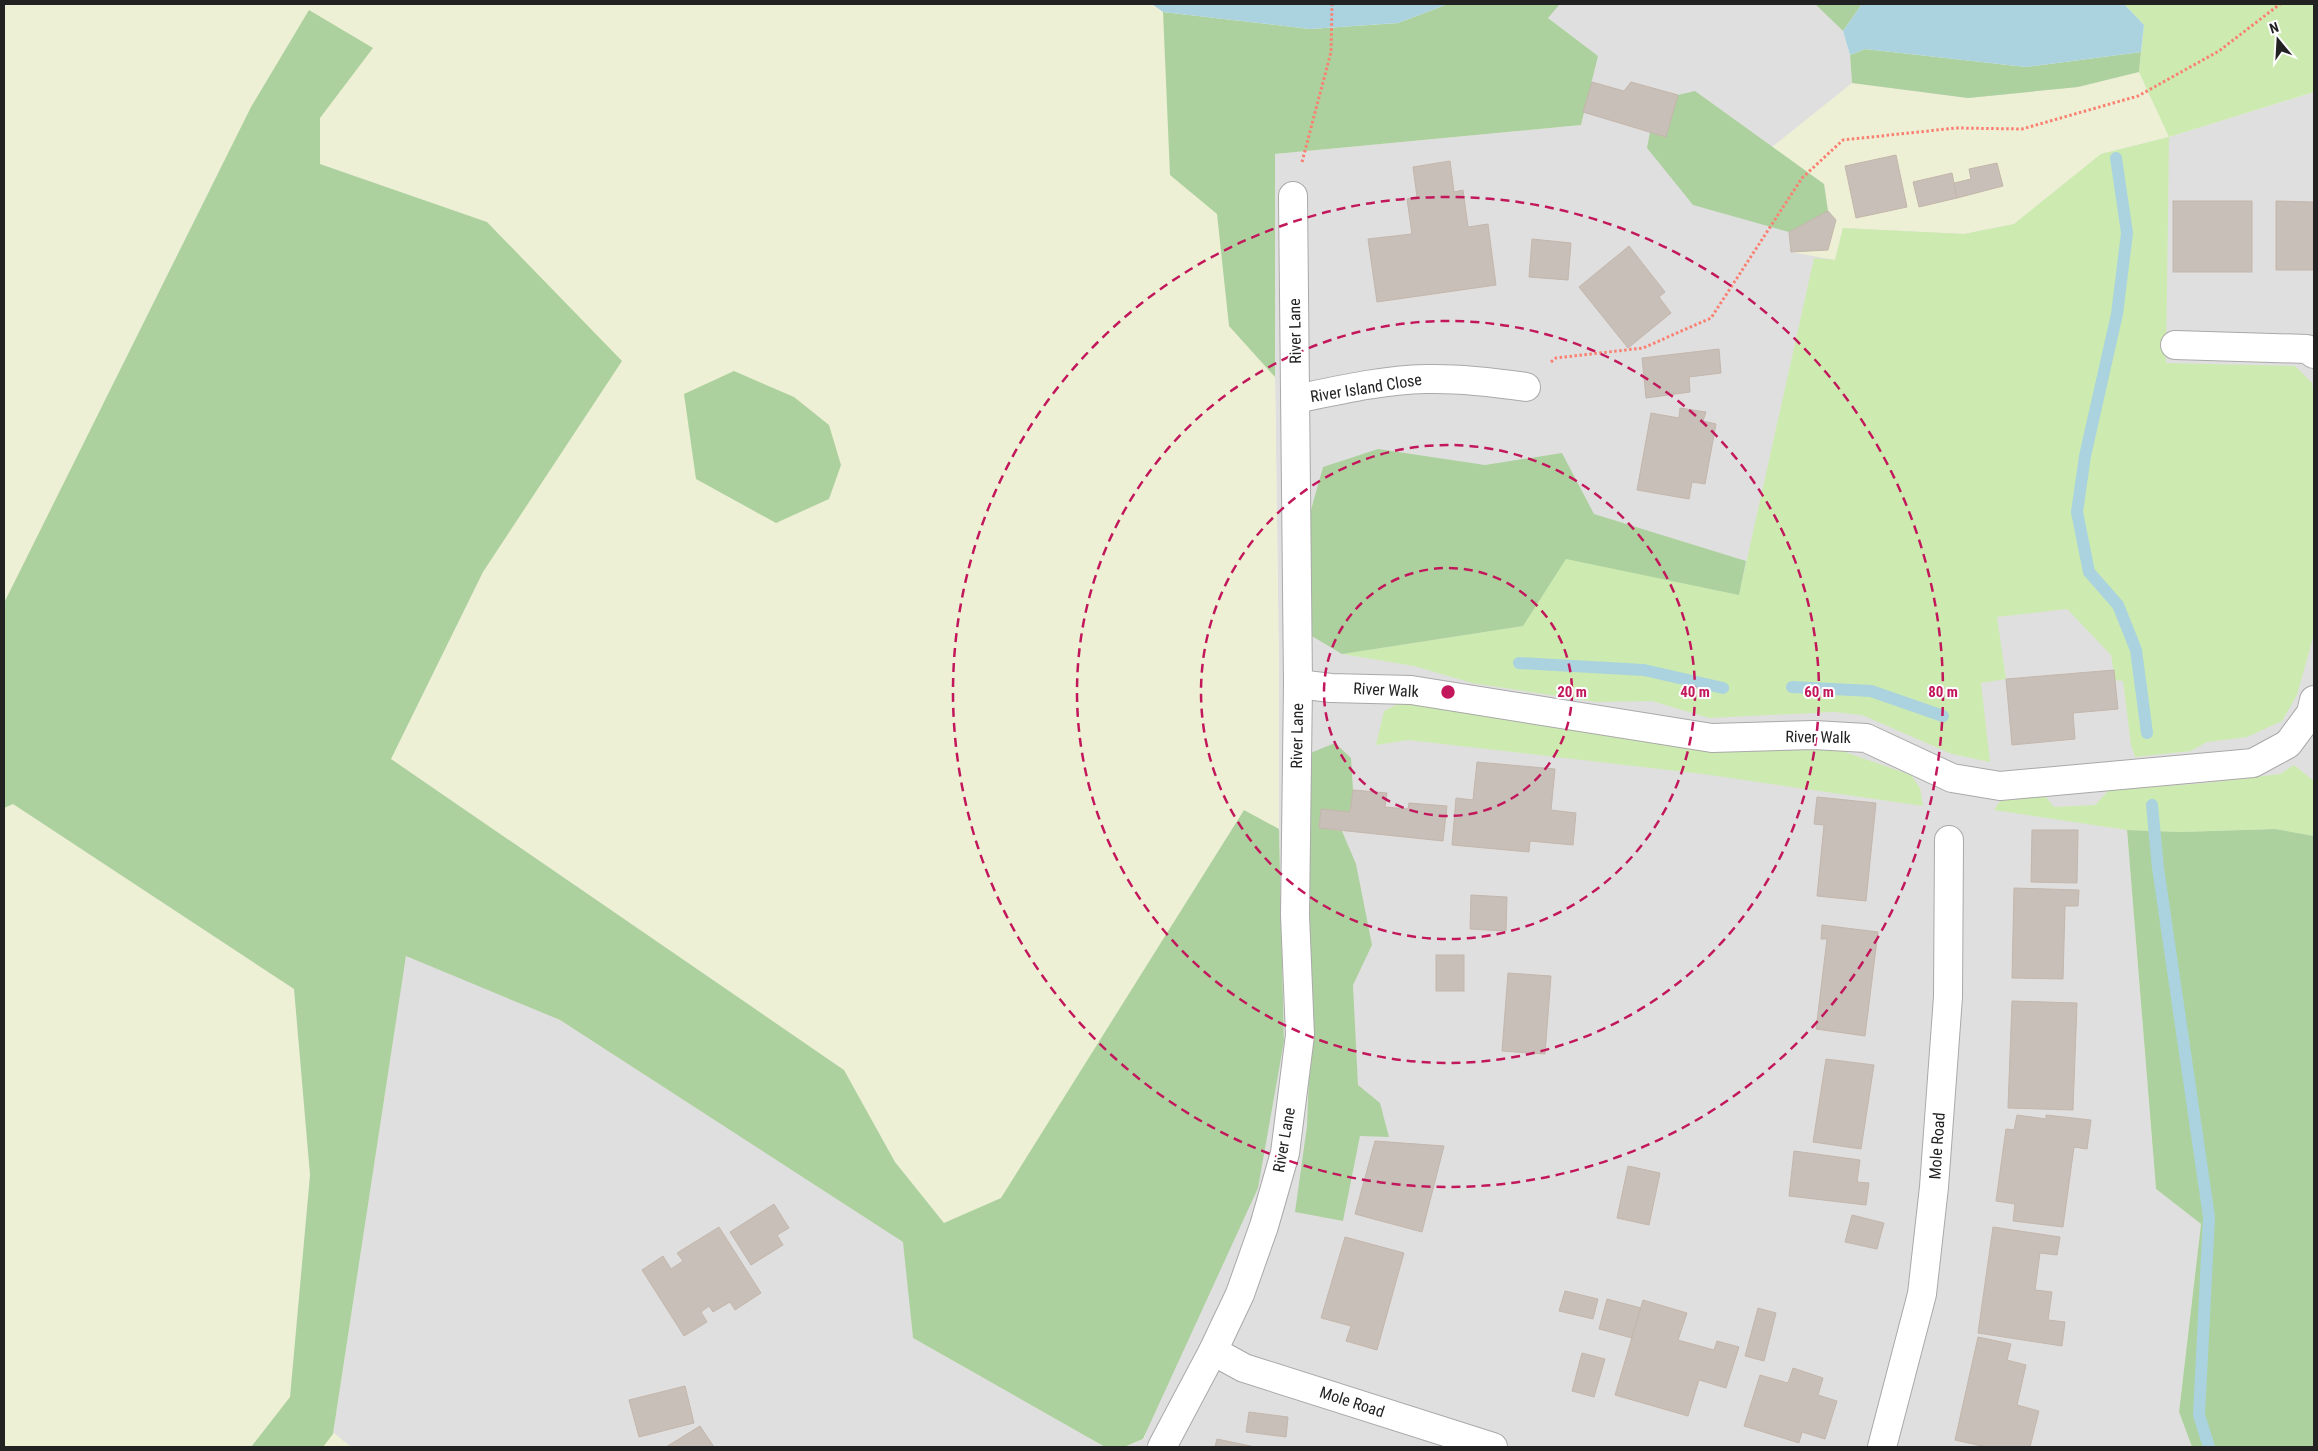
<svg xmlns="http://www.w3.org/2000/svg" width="2318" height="1451" viewBox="0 0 2318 1451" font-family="'Roboto Condensed',sans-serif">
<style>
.residential{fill:#e0dfdf}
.farmland{fill:#eef0d5}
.grass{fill:#cdebb0}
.forest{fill:#add19e}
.water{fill:#aad3df}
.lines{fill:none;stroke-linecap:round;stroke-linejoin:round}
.stream{stroke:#aad3df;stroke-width:12}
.building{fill:#c7bfb8;stroke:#c4b6ab}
.minor-casing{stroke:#a9a9a9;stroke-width:30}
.path{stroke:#fa8072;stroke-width:3;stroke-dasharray:2.5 2.5;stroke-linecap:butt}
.minor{stroke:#fff;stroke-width:28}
.ring{fill:none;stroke:#c2185b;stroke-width:2.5;stroke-dasharray:9 6}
.labels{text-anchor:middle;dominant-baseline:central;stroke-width:4;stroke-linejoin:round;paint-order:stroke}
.street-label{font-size:16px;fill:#222;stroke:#fff}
.centre{fill:#c2185b;stroke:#fff;stroke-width:2.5}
.ring-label{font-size:15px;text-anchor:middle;font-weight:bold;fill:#c2185b;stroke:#fff;stroke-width:4;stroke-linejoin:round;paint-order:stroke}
</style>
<rect width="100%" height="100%" fill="#f2efe9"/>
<!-- residential -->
<g class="residential">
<path d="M1560 4H1815L1843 31 1850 55 1852 83 2078 87 2139 72 2169 137 2314 92V836L2275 829 2127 830 2156 1189 2201 1224 2179 1412 2192 1447H1124L1144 1439 1284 1041 1279 829V672L1275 377V154L1581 125 1597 56 1547 17Z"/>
<path d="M406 955 560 1020 904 1242 913 1338 1105 1447H351L333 1434Z"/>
</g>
<!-- farmland -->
<g class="farmland">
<path d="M4 4H1152L1163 12 1275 154V377L1279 672V829L1244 810 1001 1199 944 1223 895 1162 844 1070 391 759 483 572 487 222 320 164 251 107 4 603Z"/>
<path d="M2139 72 2169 137 2101 154 2014 224 1964 234 1843 228 1835 260 1791 252 1789 232 1828 211 1824 184 1772 147 1852 83 1968 98 2078 87Z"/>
<path d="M12 803 294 989 310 1175 290 1397 351 1447H4V808Z"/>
</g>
<!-- grass -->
<g class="grass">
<path d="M2124 4H2314V92L2169 137 2166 363 2295 366 2312 383 2314 398V634L2297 695 2282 721 2247 737 2207 742 2191 751 2135 757 2131 745 2123 681 2115 680 2111 655 2067 609 1997 617 2006 679 1981 683 1990 762 1952 754 1862 715 1834 712 1709 718 1652 701 1596 702 1472 683 1414 666 1342 654 1523 626 1566 558 1739 595 1814 258 1835 260 1843 228 1964 234 2014 224 2101 154 2169 137 2139 72 2144 25Z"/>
<path d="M1402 702 1708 751 1839 750 1911 775 1920 788 1923 806 1703 774 1408 740 1376 745 1384 711Z"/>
<path d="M2294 765 2314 781V836L2275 829 2180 832 2127 830 1994 810 2000 801 2045 796 2054 807 2095 805 2109 790 2206 783 2280 774Z"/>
</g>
<!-- forest -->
<g class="forest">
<path d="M1448 4H1560L1548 18 1598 56 1581 125 1275 154V377L1229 326 1217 214 1170 175 1163 12 1310 29 1398 23Z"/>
<path d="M1815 4H1862L1843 31Z"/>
<path d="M309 10 373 48 320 118V164L487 222 622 361 483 572 391 759 844 1070 895 1162 944 1223 1001 1198 1244 810 1279 829 1284 1041 1258 1188 1143 1439 1124 1447H1105L913 1338 903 1242 560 1020 406 956 333 1434 323 1447H251L290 1397 310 1175 294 989 13 804 4 808V603L251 107Z"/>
<path d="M1865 49 2026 67 2141 52 2139 72 2078 87 1968 98 1852 83 1850 55Z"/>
<path d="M1695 91 1824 184 1828 211 1789 232 1693 205 1647 148 1650 132 1666 136 1678 95Z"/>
<path d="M734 371 794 397 829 425 841 465 829 499 776 523 696 479 684 394Z"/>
<path d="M1378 449 1485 465 1562 453 1594 514 1746 561 1739 595 1566 559 1523 626 1342 654 1310 635 1309 517 1323 467Z"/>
<path d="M1335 743 1351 758 1353 790 1350 812 1321 809 1319 828 1342 831 1356 864 1372 945 1353 985 1358 1085 1380 1103 1389 1137 1360 1136 1343 1221 1295 1212 1307 1126 1312 998 1303 756Z"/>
<path d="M2275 829 2314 836V1447H2192L2179 1412 2201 1224 2156 1189 2127 830 2180 832Z"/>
</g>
<!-- water -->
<g class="water">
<path d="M1152 4H1448L1398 23 1310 29 1163 12Z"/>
<path d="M1862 4H2124L2144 25 2141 52 2026 67 1865 49 1850 55 1843 31Z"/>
</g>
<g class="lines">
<!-- stream -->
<g class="stream">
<path d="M2116 158 2127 233 2117 314 2085 456 2077 512 2089 572 2118 605 2136 650 2147 733"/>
<path d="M1519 663 1644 670 1723 688"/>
<path d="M1792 687 1871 691 1943 716"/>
<path d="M2152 805 2158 868 2209 1217 2199 1415 2209 1447"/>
</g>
</g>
<!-- building -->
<g class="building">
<path d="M1592 82 1624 91 1631 82 1678 95 1666 137 1583 112Z"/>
<path d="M1896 155 1907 207 1856 218 1845 166Z"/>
<path d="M1450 161 1454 192 1463 190 1468 227 1488 224 1496 285 1377 302 1368 239 1412 234 1407 199 1417 197 1413 167Z"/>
<path d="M1997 163 2003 186 1957 198 1954 183 1971 179 1969 169Z"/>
<path d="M1952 173 1957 198 1919 207 1913 182Z"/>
<rect x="2173" y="201" width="79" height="71"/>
<path d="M2276 201 2314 202V270H2276Z"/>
<path d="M1828 211 1836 220 1828 250 1791 252 1789 232Z"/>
<path d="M1532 239 1571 243 1568 280 1529 277Z"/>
<path d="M1629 246 1665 292 1659 297 1671 313 1628 348 1579 287Z"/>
<path d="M1719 349 1721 373 1689 377 1690 392 1646 398 1642 358Z"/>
<path d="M1680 408 1706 412 1703 421 1716 424 1705 484 1692 482 1689 499 1637 490 1651 413 1679 418Z"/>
<path d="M2114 670 2118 709 2073 713 2075 739 2012 745 2006 679Z"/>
<path d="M1477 762 1555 769 1551 810 1576 813 1573 845 1530 841 1529 852 1452 845 1456 798 1473 800Z"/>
<path d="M1353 790 1387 793 1385 807 1408 809 1409 803 1447 806 1443 841 1319 828 1321 809 1350 812Z"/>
<path d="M1817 797 1876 803 1866 901 1817 896 1824 825 1814 824Z"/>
<path d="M2032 830H2078L2077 883 2031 882Z"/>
<path d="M2014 888 2079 890 2078 906H2065L2063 979 2012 978Z"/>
<path d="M1471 895 1507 897 1506 931 1470 929Z"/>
<path d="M1822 925 1878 932 1865 1036 1816 1029 1827 939H1821Z"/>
<rect x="1436" y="955" width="28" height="36"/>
<path d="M1508 973 1551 976 1545 1054 1502 1051Z"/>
<path d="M2012 1001 2077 1003 2073 1110 2008 1108Z"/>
<path d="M1826 1059 1874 1065 1861 1149 1813 1142Z"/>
<path d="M2017 1115 2046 1119V1115L2091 1120 2087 1149 2074 1147 2063 1227 2013 1221 2015 1204 1996 1201 2006 1129 2014 1130Z"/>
<path d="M1375 1141 1444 1146 1422 1232 1355 1214Z"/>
<path d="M1794 1151 1860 1160 1857 1182 1869 1183 1866 1205 1789 1196Z"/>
<path d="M1628 1166 1660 1173 1649 1225 1617 1218Z"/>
<path d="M774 1204 789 1228 777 1235 783 1245 751 1265 730 1232Z"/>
<path d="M1852 1215 1884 1223 1877 1249 1845 1242Z"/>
<path d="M719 1227 761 1293 735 1310 730 1302 713 1312 709 1306 701 1312 707 1322 684 1336 642 1270 663 1256 671 1269 683 1261 677 1253Z"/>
<path d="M1993 1227 2060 1237 2057 1255 2040 1253 2035 1290 2052 1292 2048 1320 2065 1322 2062 1346 1978 1333Z"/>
<path d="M1345 1237 1404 1253 1377 1350 1346 1341 1351 1326 1321 1318Z"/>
<path d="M1565 1291 1598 1299 1593 1319 1559 1311Z"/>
<path d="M1607 1299 1641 1308 1632 1338 1599 1329Z"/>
<path d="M1643 1300 1687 1313 1678 1340 1714 1350 1717 1341 1739 1347 1726 1388 1699 1380 1688 1416 1615 1395Z"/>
<path d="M1758 1308 1776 1313 1764 1361 1745 1356Z"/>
<path d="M1978 1337 2011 1344 2007 1360 2026 1365 2017 1405 2039 1411 2030 1447H1986L1955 1440Z"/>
<path d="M1582 1353 1605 1359 1594 1397 1572 1391Z"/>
<path d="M1793 1368 1823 1378 1818 1395 1837 1401 1825 1439 1802 1432 1799 1443 1744 1426 1760 1375 1788 1383Z"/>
<path d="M685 1386 694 1423 639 1437 629 1400Z"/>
<path d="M1249 1412 1288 1417 1286 1437 1246 1432Z"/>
<path d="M700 1426 714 1447H666Z"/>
<path d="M1217 1439 1255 1447H1215Z"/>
</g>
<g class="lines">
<defs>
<g id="minor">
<path d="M2175 345 2307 349 2314 354"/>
<path d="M1296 399C1339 390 1382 380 1426 379 1460 378 1492 382 1526 387"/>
<path d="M1298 684 1331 688 1411 690 1712 738 1814 735 1866 738 1952 778 2000 786 2253 763 2288 744 2311 713 2314 700"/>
<path d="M1213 1351 1244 1368 1493 1447"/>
<path d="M1162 1447 1213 1351 1240 1294 1264 1226 1285 1153 1300 1035 1295 915 1298 684 1293 196"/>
<path d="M1882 1447 1922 1294 1934 1187 1948 997 1949 840"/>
</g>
</defs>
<!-- minor casing -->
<use href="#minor" class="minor-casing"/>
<!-- path -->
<g class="path">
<path d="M1302 162 1331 52 1332 4"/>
<path d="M1551 362 1556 358 1643 348 1711 318 1802 178 1843 140 1956 128 2022 129 2138 96 2219 51 2280 4"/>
</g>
<!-- minor -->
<use href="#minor" class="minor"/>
</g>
<!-- distance rings -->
<g class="ring">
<circle cx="1448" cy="692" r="124"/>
<circle cx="1448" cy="692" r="247"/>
<circle cx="1448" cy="692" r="371"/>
<circle cx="1448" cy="692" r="495"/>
</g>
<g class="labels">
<!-- street labels -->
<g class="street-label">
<text transform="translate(1295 331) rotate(-91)">River Lane</text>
<text transform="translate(1366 388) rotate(-9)">River Island Close</text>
<text transform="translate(1386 690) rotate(3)">River Walk</text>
<text transform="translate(1297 736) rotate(-89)">River Lane</text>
<text transform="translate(1818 737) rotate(1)">River Walk</text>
<text transform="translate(1284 1140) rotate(-80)">River Lane</text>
<text transform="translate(1937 1146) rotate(-86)">Mole Road</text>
<text transform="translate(1352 1402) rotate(18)">Mole Road</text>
</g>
</g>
<circle cx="1448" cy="692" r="8" class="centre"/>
<g class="ring-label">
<text x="1572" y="697">20 m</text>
<text x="1695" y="697">40 m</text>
<text x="1819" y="697">60 m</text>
<text x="1943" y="697">80 m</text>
</g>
<!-- border -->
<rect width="2318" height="1451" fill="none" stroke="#222222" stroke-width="10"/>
<!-- north arrow -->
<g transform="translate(2278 40) rotate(342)" stroke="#ffffff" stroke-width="4" paint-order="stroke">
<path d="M0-4L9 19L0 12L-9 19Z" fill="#222222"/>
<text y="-8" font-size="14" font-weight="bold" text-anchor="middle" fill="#222222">N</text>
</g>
</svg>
